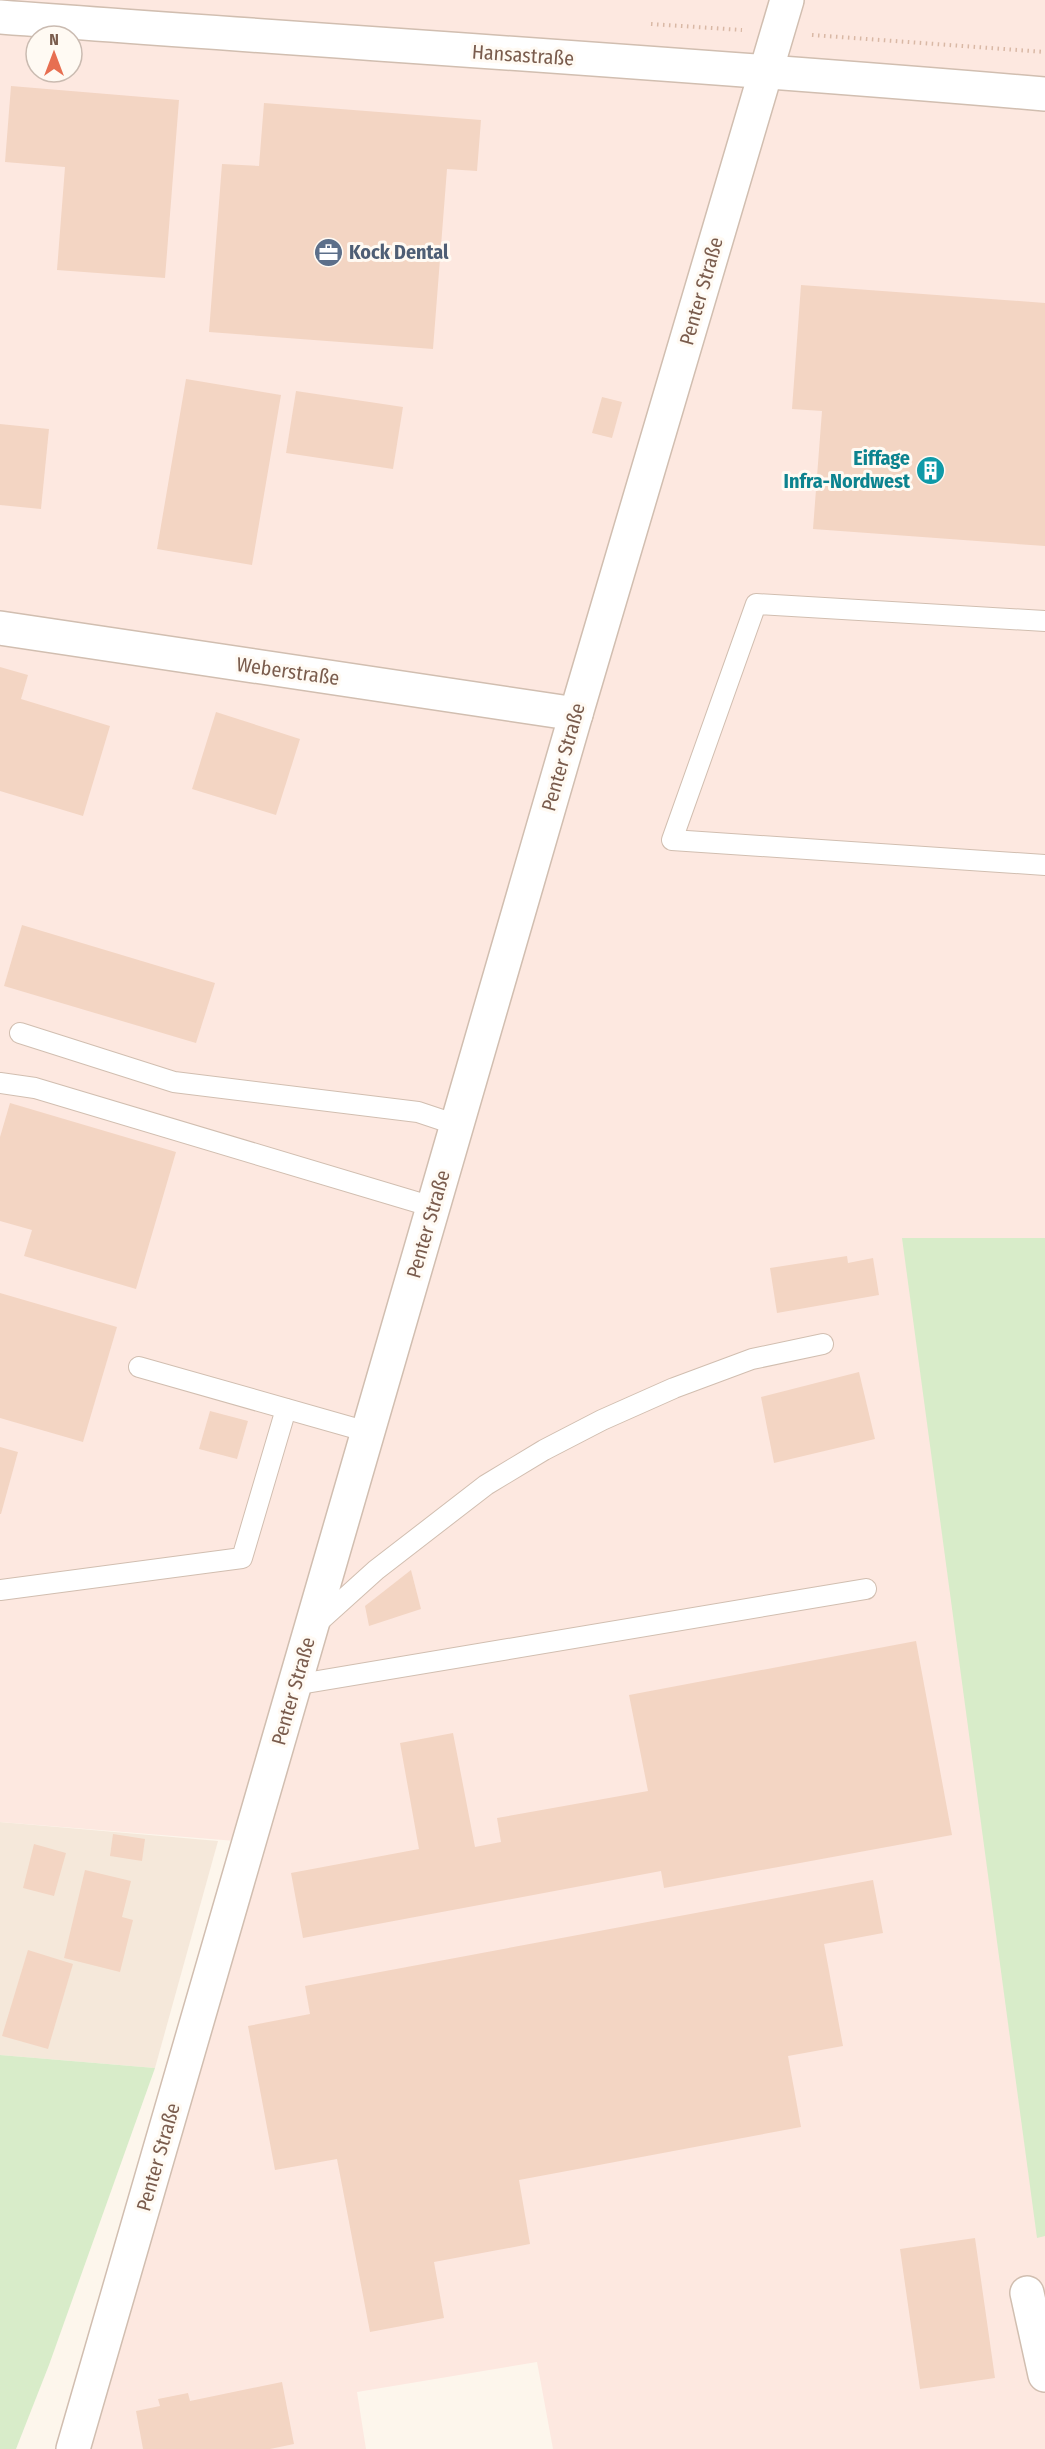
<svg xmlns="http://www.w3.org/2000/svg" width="1045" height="2449" viewBox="0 0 1045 2449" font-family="'Fira Sans Condensed',sans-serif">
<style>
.residential{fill:#f5e8da}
.commercial{fill:#fde8e0;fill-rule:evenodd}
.green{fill:#d8ecc9}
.building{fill:#f3d5c3}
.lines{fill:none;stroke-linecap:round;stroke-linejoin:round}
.lane-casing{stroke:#d1beb0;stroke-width:22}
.street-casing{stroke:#d1beb0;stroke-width:36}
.path{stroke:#d9b8a5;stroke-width:4;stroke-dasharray:1.5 4.5;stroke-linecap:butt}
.lane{stroke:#fff;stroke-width:20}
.street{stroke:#fff;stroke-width:33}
.labels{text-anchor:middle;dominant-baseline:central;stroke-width:6;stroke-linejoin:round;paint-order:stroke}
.street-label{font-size:20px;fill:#7a5c4d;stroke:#fffaf3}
.service-label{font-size:20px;font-weight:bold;fill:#4e5e75;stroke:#fffaf3;text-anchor:start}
.culture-label{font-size:20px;font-weight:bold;fill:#0d838f;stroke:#fffaf3;text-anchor:end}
</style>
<rect width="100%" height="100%" fill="#fdf6ec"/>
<!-- residential -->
<path class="residential" d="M0 1822 218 1841 155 2068 0 2055Z"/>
<!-- commercial -->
<path class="commercial" d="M0 0H1045V2449H553L537 2362 357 2392 366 2449H73L248 1842 0 1822ZM36 36H72V72H36Z"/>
<!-- green -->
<g class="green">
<path d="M902 1238H1045V2236L1037 2238Z"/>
<path d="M0 2055 155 2068 49 2365 16 2449H0Z"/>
</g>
<!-- building -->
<g class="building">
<path d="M11 86 179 100 165 278 57 270 65 167 5 162Z"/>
<path d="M264 103 481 120 477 171 447 169 433 349 209 332 222 164 259 166Z"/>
<path d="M801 285 1045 303V546L813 529 822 411 792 409Z"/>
<path d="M186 379 281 395 252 565 157 549Z"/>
<path d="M296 391 403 407 393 469 286 453Z"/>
<path d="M602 397 622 402 612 438 592 433Z"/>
<path d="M0 424 49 429 41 509 0 505Z"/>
<path d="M0 667 28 675 21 699 110 726 83 816 0 791Z"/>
<path d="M216 712 300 739 276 815 192 789Z"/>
<path d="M22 925 215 983 196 1043 4 986Z"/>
<path d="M10 1103 176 1152 136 1289 24 1256 32 1230 0 1221V1137Z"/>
<path d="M847 1256 848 1263 873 1258 879 1295 777 1313 770 1268Z"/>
<path d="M0 1293 117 1327 83 1442 0 1418Z"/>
<path d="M859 1372 875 1439 774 1463 761 1397Z"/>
<path d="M210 1411 248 1421 237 1459 199 1449Z"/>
<path d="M0 1447 18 1452 1 1514H0Z"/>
<path d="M411 1570 421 1609 369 1626 365 1606Z"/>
<path d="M916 1641 952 1835 664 1888 661 1871 303 1938 291 1873 419 1849 400 1743 453 1733 475 1847 501 1842 497 1818 648 1791 629 1695Z"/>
<path d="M113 1834 145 1839 142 1861 110 1856Z"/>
<path d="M34 1844 66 1853 54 1896 23 1888Z"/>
<path d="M85 1870 131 1881 122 1917 133 1920 120 1972 64 1958Z"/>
<path d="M873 1880 883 1933 824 1944 843 2046 788 2056 801 2127 519 2180 530 2244 434 2262 444 2318 370 2332 337 2159 275 2170 248 2026 310 2014 305 1986Z"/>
<path d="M28 1950 73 1964 48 2049 2 2036Z"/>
<path d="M975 2238 995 2378 920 2389 900 2249Z"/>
<path d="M282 2382 294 2444 270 2449H143L136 2411 160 2406 158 2399 188 2393 190 2401Z"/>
</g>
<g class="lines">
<defs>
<g id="lane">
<path d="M1045 621 756 604 672 840 1045 865"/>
<path d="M20 1033 174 1082 418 1112 457 1125"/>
<path d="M0 1083 35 1088 433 1207"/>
<path d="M139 1367 368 1432"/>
<path d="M0 1590 242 1558 286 1409"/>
<path d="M315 1625 376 1570 486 1485 544 1450 602 1420 674 1388 752 1359 823 1344"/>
<path d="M294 1685 866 1589"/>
</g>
<g id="street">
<path d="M0 17C348 43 697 64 1045 94"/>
<path d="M0 628 576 714"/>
<path d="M1027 2293 1045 2375"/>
<path d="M73 2449 576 714 787 0"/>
</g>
</defs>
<!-- lane casing -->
<use href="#lane" class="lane-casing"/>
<!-- street casing -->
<use href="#street" class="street-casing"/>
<!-- path -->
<g class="path">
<path d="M651 24 742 30"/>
<path d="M812 35 1045 52"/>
</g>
<!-- lane -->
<use href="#lane" class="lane"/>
<!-- street -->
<use href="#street" class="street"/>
</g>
<!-- icons -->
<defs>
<symbol id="office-disc" viewBox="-11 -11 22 22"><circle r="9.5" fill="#5c6f8a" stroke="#fffaf3"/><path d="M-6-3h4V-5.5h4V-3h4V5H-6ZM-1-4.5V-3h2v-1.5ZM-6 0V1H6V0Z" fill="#fff"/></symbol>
<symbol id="building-disc" viewBox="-11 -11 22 22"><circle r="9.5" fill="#0f9aa8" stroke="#fffaf3"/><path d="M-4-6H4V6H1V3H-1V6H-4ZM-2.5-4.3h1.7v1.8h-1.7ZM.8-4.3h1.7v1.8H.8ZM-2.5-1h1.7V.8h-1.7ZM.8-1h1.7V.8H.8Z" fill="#fff"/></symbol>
</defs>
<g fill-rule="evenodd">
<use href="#office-disc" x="312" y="236" width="33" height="33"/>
<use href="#building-disc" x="914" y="454" width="33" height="33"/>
</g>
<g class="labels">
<!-- street labels -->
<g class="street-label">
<text transform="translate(523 55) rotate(4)">Hansastraße</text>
<text transform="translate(701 291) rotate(-74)">Penter Straße</text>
<text transform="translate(288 671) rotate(8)">Weberstraße</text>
<text transform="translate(563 757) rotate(-74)">Penter Straße</text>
<text transform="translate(428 1224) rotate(-74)">Penter Straße</text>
<text transform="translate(293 1691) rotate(-74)">Penter Straße</text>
<text transform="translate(158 2157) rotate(-74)">Penter Straße</text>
</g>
<!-- service labels -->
<g class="service-label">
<text x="349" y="252">Kock Dental</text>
</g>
<!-- culture labels -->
<g class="culture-label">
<text x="910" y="458">Eiffage<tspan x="910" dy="23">Infra-Nordwest</tspan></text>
</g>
</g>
<!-- north arrow -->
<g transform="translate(54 54)"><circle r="28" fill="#fffaf3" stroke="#cabbb1" stroke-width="1.5"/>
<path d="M0-4.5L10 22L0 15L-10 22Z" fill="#e76f51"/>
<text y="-9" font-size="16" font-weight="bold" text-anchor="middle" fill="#7a5c4d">N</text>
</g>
</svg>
